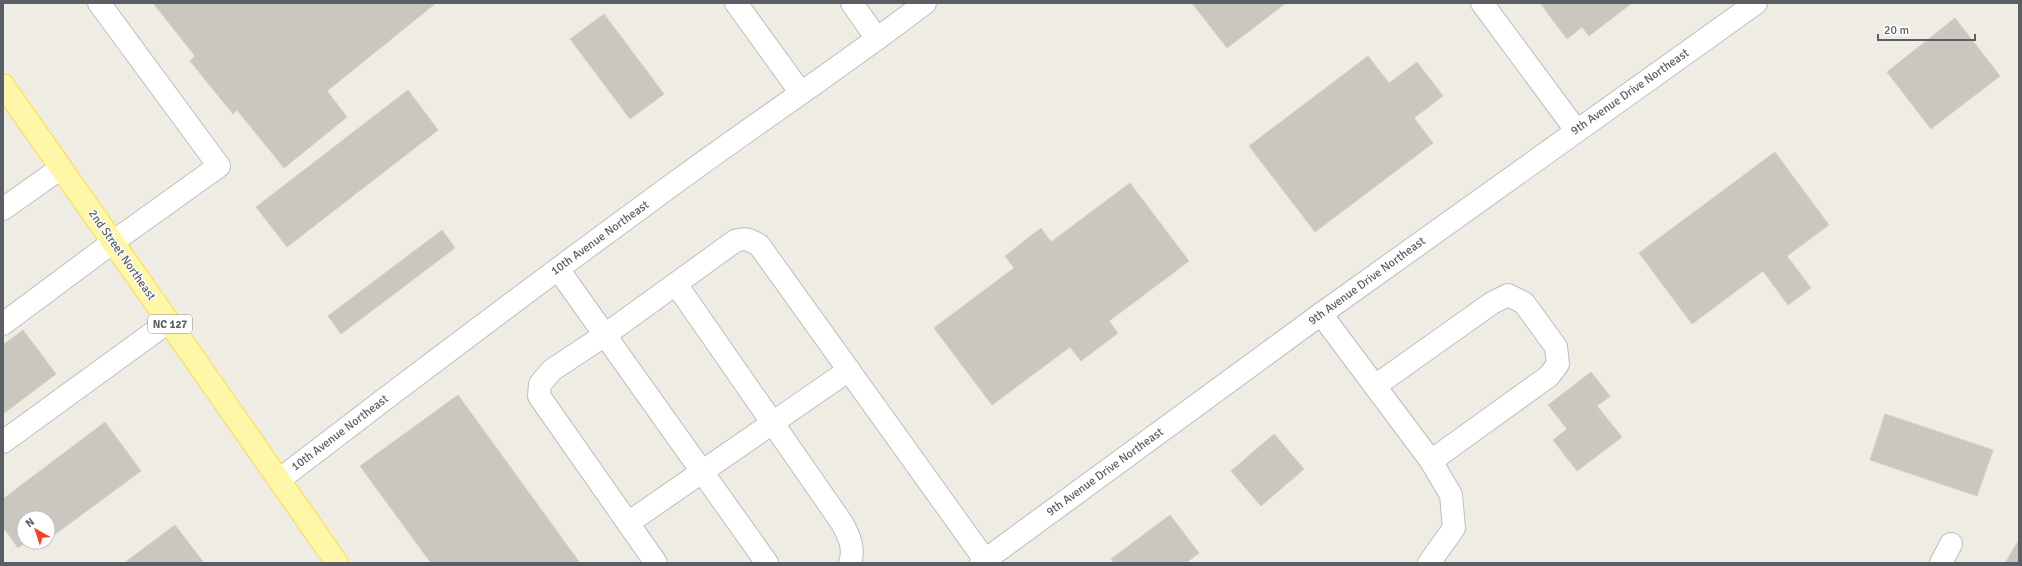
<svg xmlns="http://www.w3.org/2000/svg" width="2022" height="566" viewBox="0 0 2022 566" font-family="Signika,sans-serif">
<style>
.building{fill:#cac7c0;stroke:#d4d0c1}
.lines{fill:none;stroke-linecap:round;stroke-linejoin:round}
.minor-casing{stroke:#bbbdc3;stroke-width:24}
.major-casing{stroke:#fdd94e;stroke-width:24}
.minor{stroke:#fff;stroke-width:22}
.major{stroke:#fff7a8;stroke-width:22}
.labels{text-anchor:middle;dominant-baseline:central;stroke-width:3;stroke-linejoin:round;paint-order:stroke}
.shield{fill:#fff;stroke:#8c8f93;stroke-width:1}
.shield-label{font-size:11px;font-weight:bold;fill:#5b5f65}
.street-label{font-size:12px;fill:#5b5f65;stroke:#fff}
</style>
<rect width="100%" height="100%" fill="#efede3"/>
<!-- building -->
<g class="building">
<path d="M153 3H436L327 91 347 117 284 168 237 110 233 114 190 61 195 56Z"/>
<path d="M1192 3H1286L1227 48Z"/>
<path d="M1540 3H1632L1589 36 1582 27 1567 39Z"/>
<path d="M604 14 664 94 630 119 570 39Z"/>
<path d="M1955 18 2000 76 1931 129 1887 72Z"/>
<path d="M1368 56 1389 83 1417 62 1443 96 1414 118 1433 143 1315 232 1249 146Z"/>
<path d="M408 90 438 130 287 247 256 207Z"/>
<path d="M1775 152 1829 225 1787 256 1811 288 1788 305 1763 271 1692 324 1639 253Z"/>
<path d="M1130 183 1189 261 1109 321 1118 333 1081 361 1070 347 992 405 934 328 1014 268 1005 256 1041 228 1051 242Z"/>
<path d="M442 230 455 248 341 334 328 316Z"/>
<path d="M23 330 56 374 3 414V345Z"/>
<path d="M1591 372 1610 396 1597 406 1622 437 1577 471 1553 440 1567 429 1548 405Z"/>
<path d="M458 395 580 563H431L360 466Z"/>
<path d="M1885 414 1993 450 1977 496 1870 460Z"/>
<path d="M105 422 141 471 50 538 48 535V518H24V542H26L18 548 3 527V499Z"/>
<path d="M1274 434 1304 469 1261 506 1231 471Z"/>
<path d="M1170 515 1199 553 1186 563H1114L1111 559Z"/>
<path d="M175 525 204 563H124Z"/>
<path d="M2019 540V563H2005Z"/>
</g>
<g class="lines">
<defs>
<g id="minor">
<path d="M736 3 801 93"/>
<path d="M852 3 877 39"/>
<path d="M1482 3 1576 130"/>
<path d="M3 209 61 168"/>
<path d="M558 269 767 563"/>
<path d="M676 284 842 523C849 536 855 548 850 563"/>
<path d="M1321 314 1431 461 1451 495 1454 528 1429 563"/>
<path d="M3 324 113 242 219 166 99 3"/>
<path d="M1375 386 1492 303 1508 295 1524 303 1556 347 1558 364 1549 376 1431 461"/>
<path d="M3 442 168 322"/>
<path d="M279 480C410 379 542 280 676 182 758 122 844 65 925 3"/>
<path d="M628 523 849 370"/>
<path d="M656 563 539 396 540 384 552 370 605 335 735 241C745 237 750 240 759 245L985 560"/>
<path d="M981 563 1321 314 1756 3"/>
<path d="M1941 563 1951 544"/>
</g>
<path id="major" d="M3 85 337 563"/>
</defs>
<!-- minor casing -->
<use href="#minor" class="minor-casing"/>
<!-- major casing -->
<use href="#major" class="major-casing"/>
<!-- minor -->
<use href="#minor" class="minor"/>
<!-- major -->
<use href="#major" class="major"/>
</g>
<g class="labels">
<!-- shield labels -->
<rect class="shield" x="148" y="315" width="44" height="18" rx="3"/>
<g class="shield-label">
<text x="170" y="324">NC 127</text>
</g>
<!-- street labels -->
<g class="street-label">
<text transform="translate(1630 92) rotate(-35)">9th Avenue Drive Northeast</text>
<text transform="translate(600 238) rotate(-36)">10th Avenue Northeast</text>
<text transform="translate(122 255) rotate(55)">2nd Street Northeast</text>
<text transform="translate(1367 281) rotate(-36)">9th Avenue Drive Northeast</text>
<text transform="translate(340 433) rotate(-37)">10th Avenue Northeast</text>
<text transform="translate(1105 472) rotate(-36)">9th Avenue Drive Northeast</text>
</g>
</g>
<!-- border -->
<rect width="2022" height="566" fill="none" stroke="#5b5f65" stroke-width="8"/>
<!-- north arrow -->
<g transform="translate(36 530) rotate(321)"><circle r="19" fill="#ffffff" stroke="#bdbfc1"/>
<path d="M0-3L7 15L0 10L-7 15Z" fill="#f84120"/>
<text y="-6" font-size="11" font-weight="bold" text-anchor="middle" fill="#5b5f65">N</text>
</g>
<!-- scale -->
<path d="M1878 34v6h97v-6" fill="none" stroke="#5b5f65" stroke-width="2"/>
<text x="1884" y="34" font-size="12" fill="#5b5f65" stroke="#ffffff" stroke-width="3" paint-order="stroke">20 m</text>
</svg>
